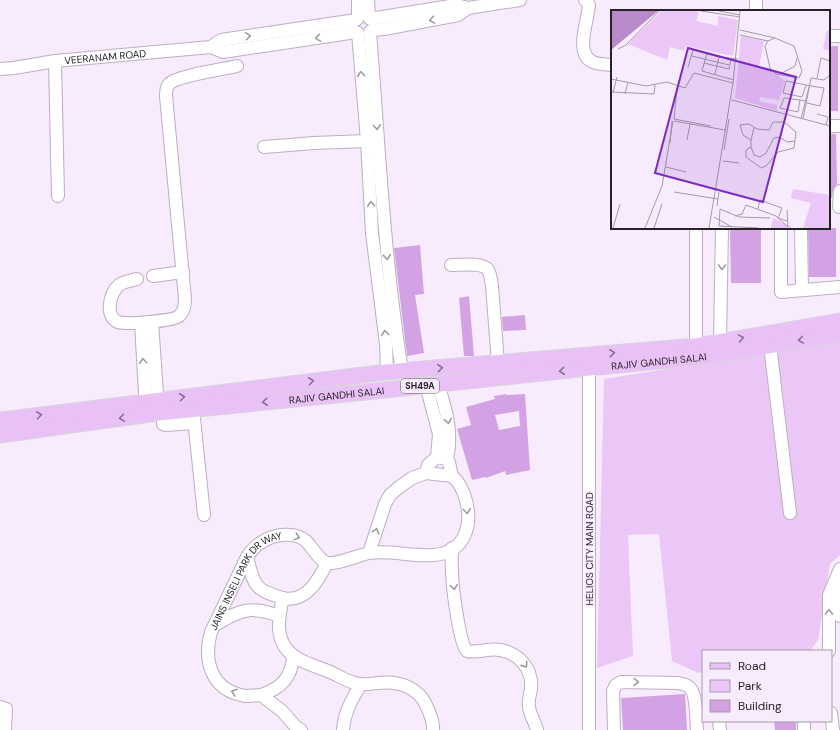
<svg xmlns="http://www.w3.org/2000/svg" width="840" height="730" viewBox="0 0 840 730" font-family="'DM Sans',sans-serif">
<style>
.green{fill:#ebc7f8}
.building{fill:#d2a2e4;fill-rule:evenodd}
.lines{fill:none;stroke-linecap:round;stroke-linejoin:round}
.minor-casing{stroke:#bbafc0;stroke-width:14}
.major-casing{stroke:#d8d7d8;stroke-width:17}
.minor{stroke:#fff;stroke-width:12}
.major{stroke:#e9c1f7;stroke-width:15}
.oneway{stroke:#9d9c9e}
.oneway2{stroke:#887290}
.labels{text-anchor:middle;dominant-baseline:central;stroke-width:3.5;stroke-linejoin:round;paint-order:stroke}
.shield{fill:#f8ebfd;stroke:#655e68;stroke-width:1}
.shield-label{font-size:9px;font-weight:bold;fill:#262228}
.street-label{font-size:10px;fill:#262228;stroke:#f8ebfd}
.inset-road{fill:none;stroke:#a49ba8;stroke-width:1}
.view{fill:#7b2cbf;fill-opacity:0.15;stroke:#7b2cbf;stroke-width:2}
.inset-edge{fill:none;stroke:#262228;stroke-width:2}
</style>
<rect width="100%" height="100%" fill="#f8ebfd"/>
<!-- green -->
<path class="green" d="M840 341V555L830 564 818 640 810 651H703V672L698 673 672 661 659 534 628 535 633 656 597 668 604 379Z"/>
<!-- building -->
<g class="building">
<rect x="829" y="46" width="9" height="65"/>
<path d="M829 134H836L837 184 833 190 832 198H829Z"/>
<path d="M730 228H761V283H731Z"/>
<path d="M808 228H836V277H809Z"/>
<path d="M420 245 424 294 415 295 424 353 407 356 394 248Z"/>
<path d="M469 296 474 356H464L459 298Z"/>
<path d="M525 315 526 330 503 331 502 317Z"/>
<path d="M506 394V395L525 394 530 470 506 475 505 471 486 478 485 477 472 480 457 429 471 425 466 407 495 399 494 396ZM519 411 520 426 499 430 495 415Z"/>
<path d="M685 694 687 730H623L621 698Z"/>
<path d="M774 721H796V730H775Z"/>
</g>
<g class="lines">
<defs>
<g id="minor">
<path d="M358 0V18"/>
<path d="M368 0 369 17"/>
<path d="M585 0 589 5C588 21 574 54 593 62 599 65 606 64 612 65"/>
<path d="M756 0V11"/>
<path d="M370 19 456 5 468 8 520 0"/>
<path d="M372 30 384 29 458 15 468 8"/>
<path d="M370 32C379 145 384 259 402 371"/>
<path d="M358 33 367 141 372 233 386 344 387 372"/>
<path d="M829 36H840"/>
<path d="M211 47 223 52 356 32"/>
<path d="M55 61 58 196"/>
<path id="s1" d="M0 69 14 68 55 61 211 47 221 40 356 20"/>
<path d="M829 126H840"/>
<path d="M264 147 314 143 367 141"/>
<path d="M839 207 840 191"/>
<path d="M781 228V292L840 287"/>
<path d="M801 228 802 290"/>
<path d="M451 265C460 265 483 262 488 270 491 275 491 281 492 286L498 363"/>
<path d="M153 276 183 272"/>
<path d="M137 279C131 281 124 281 119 285 110 293 104 316 118 322 127 325 173 321 179 316 184 312 185 305 185 299L166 96C166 92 166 87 169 84 176 76 225 69 237 66"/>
<path d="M152 322 158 408"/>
<path d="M141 323 146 411"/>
<path d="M720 341 722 228"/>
<path d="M770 345 790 513"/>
<path d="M696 346V228"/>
<path d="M589 368V730"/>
<path d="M438 384C446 409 453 433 447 459"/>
<path d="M426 385 439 434 437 457"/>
<path d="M193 409 204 515"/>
<path d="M163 412V424L165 425 194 423"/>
<path d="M452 548C452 556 451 563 452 570 452 584 459 643 467 651 478 653 489 648 500 650 519 653 533 669 531 689 530 695 528 700 529 707 530 715 535 722 537 730"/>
<path d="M369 553C392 550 412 557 434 555 467 552 474 522 464 494 462 489 460 485 457 481 456 480 453 477 452 476 450 471 451 464 447 459L437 457 428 465 426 473"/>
<path d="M247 557C254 584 253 590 283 598"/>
<path d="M327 563C318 581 306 603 283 598 278 619 274 642 294 656 305 664 318 667 330 672 340 676 350 684 361 684 367 685 374 683 379 683 399 681 419 687 427 707 430 714 434 722 433 730"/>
<path d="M840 587V616"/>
<path d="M215 625C239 610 252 605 279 616"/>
<path d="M829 651V595L840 569"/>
<path d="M261 695C281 688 292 678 293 656"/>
<path d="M0 707 6 709 5 730"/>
<path d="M831 713 833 730"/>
<path d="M719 721 720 730"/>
<path d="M804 721V730"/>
<path id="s2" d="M301 730 296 727 282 711 261 695C256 695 250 696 245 696 211 690 203 661 211 632L247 557C251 551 256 545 262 542 274 534 295 531 306 541 311 546 320 561 327 563 335 565 360 555 369 553L385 504 390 495 398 488 412 478 426 473 452 476"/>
<path d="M343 730C344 713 352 699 361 684"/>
<path d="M614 730 613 691 616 685 621 682 678 683C682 684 687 684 690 688 697 695 696 720 697 730"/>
</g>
<g id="major">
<path d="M0 420 387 372 696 346 840 321"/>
<path id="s3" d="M0 435 158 413 366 392 589 368 700 357 840 334"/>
</g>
</defs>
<!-- minor casing -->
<use href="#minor" class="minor-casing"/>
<!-- major casing -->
<use href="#major" class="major-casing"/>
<!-- minor -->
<use href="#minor" class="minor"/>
<!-- major -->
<use href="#major" class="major"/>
</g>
<!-- one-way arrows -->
<defs><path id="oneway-chevron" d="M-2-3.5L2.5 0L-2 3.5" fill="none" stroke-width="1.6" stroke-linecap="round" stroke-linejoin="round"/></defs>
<g class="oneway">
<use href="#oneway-chevron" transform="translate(432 20) rotate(170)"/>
<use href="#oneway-chevron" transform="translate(248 36) rotate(-8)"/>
<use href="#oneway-chevron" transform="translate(318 38) rotate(171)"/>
<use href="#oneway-chevron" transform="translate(361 74) rotate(-95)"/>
<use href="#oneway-chevron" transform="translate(377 127) rotate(86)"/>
<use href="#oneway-chevron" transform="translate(371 204) rotate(-93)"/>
<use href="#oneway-chevron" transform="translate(387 257) rotate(84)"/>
<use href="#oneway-chevron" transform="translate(722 267) rotate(91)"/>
<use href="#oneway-chevron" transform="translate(385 333) rotate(-97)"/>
<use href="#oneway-chevron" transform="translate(143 361) rotate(-94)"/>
<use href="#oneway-chevron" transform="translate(448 421) rotate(80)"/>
<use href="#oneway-chevron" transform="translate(467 511) rotate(83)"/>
<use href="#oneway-chevron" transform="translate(376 531) rotate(-72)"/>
<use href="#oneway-chevron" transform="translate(297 537) rotate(17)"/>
<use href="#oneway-chevron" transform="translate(454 587) rotate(82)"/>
<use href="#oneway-chevron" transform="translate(829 612) rotate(-89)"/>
<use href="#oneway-chevron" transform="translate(525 665) rotate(55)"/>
<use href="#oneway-chevron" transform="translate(636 682) rotate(1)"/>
<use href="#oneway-chevron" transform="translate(234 692) rotate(-161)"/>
</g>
<g class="oneway2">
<use href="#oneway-chevron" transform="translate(741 338) rotate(-10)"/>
<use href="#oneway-chevron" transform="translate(801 340) rotate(171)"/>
<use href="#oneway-chevron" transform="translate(612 353) rotate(-5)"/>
<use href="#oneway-chevron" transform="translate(440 368) rotate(-5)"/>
<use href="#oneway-chevron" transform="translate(562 371) rotate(174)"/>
<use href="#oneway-chevron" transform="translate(311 381) rotate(-7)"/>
<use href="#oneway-chevron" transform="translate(182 397) rotate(-7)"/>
<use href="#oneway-chevron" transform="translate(265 402) rotate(174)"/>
<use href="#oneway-chevron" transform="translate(39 415) rotate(-7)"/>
<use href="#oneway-chevron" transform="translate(122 418) rotate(172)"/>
</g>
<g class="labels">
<!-- shield labels -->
<rect class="shield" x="401" y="379" width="38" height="14" rx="3"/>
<g class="shield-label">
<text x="420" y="386">SH49A</text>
</g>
<!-- street labels -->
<g class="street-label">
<text stroke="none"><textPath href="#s1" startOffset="106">VEERANAM ROAD</textPath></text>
<text stroke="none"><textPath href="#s3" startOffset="663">RAJIV GANDHI SALAI</textPath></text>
<text stroke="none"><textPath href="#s3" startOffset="339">RAJIV GANDHI SALAI</textPath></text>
<text transform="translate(589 549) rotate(-90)">HELIOS CITY MAIN ROAD</text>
<text stroke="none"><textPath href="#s2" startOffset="217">JAINS INSELI PARK DR WAY</textPath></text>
</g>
</g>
<!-- overview -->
<g transform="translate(611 10)">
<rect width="219" height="219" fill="#f8ebfd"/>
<path d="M50 1H85L88 2 85 11 107 16V6L127 10 122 46 75 36 73 41 59 37 56 50 17 34ZM216 20 219 21V41L212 39ZM130 26 153 31 148 57 158 58 174 71 168 90 149 87 148 91 166 95V101L124 88ZM182 179 219 185V218H192L200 193 180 188ZM162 208 181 218H160Z" fill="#ebc7f8"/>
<path d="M0 1H47L0 40Z" fill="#b98aca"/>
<path class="inset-road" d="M90 1 129 7M108 1 129 5M129 20 164 28 183 36 191 61 188 68 165 64 159 58 154 36 157 31 164 28M129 25 157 31M7 39 15 35 48 1M96 43 91 61 123 70M81 46 118 55M93 53 118 59 120 49M77 57 82 40 108 47M165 62 171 63 184 56 186 48M104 64 108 47 127 49M206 68 210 48 219 51M0 69 35 76 56 72 74 78 83 63 122 73M195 75 191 87 172 83 175 71 200 76 213 78 209 96 196 93M0 82 43 84 44 75M2 83 6 67M14 84 17 72M121 90 219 116M189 90 187 102 169 98 173 88H174L189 90 194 91M206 104 217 107 215 115M63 109 100 116M63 109 66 77M190 109 198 77M192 109 200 68 213 70 219 65M63 111 114 120M76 130 79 114M140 130 143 118M59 133 61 111M140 137V130L132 125 129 115 138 114 146 119 158 120 162 112H173L185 122 183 138 167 142M140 137 143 145 149 147 155 143 163 128 168 127 176 132 184 131M140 137 135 140V147L150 158 155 156 167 142M113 140 118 109M112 151 128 153M55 157 75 162M63 182 107 189M106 196 108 182M147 199 149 190 171 198 167 208 176 211M124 206 131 204 135 195 165 206 177 217 176 200M103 207 121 217M2 218 9 194M34 218 51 176 62 111M43 218 51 194M98 218 122 73 129 1M148 218 108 216 109 199 128 207 159 208"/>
<path class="view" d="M77 38 185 67 152 192 44 163Z"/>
<rect width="219" height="219" class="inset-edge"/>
</g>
<!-- legend -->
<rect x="702" y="650" width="130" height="72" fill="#f8ebfd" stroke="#a49ba8"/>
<rect x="710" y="663" width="20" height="6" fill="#e9c1f7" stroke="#a49ba8"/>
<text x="738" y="670" font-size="12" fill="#262228">Road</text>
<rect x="710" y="680" width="20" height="12" fill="#ebc7f8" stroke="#a49ba8"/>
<text x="738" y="690" font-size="12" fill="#262228">Park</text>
<rect x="710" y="700" width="20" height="12" fill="#d2a2e4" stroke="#a49ba8"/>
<text x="738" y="710" font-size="12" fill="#262228">Building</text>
</svg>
